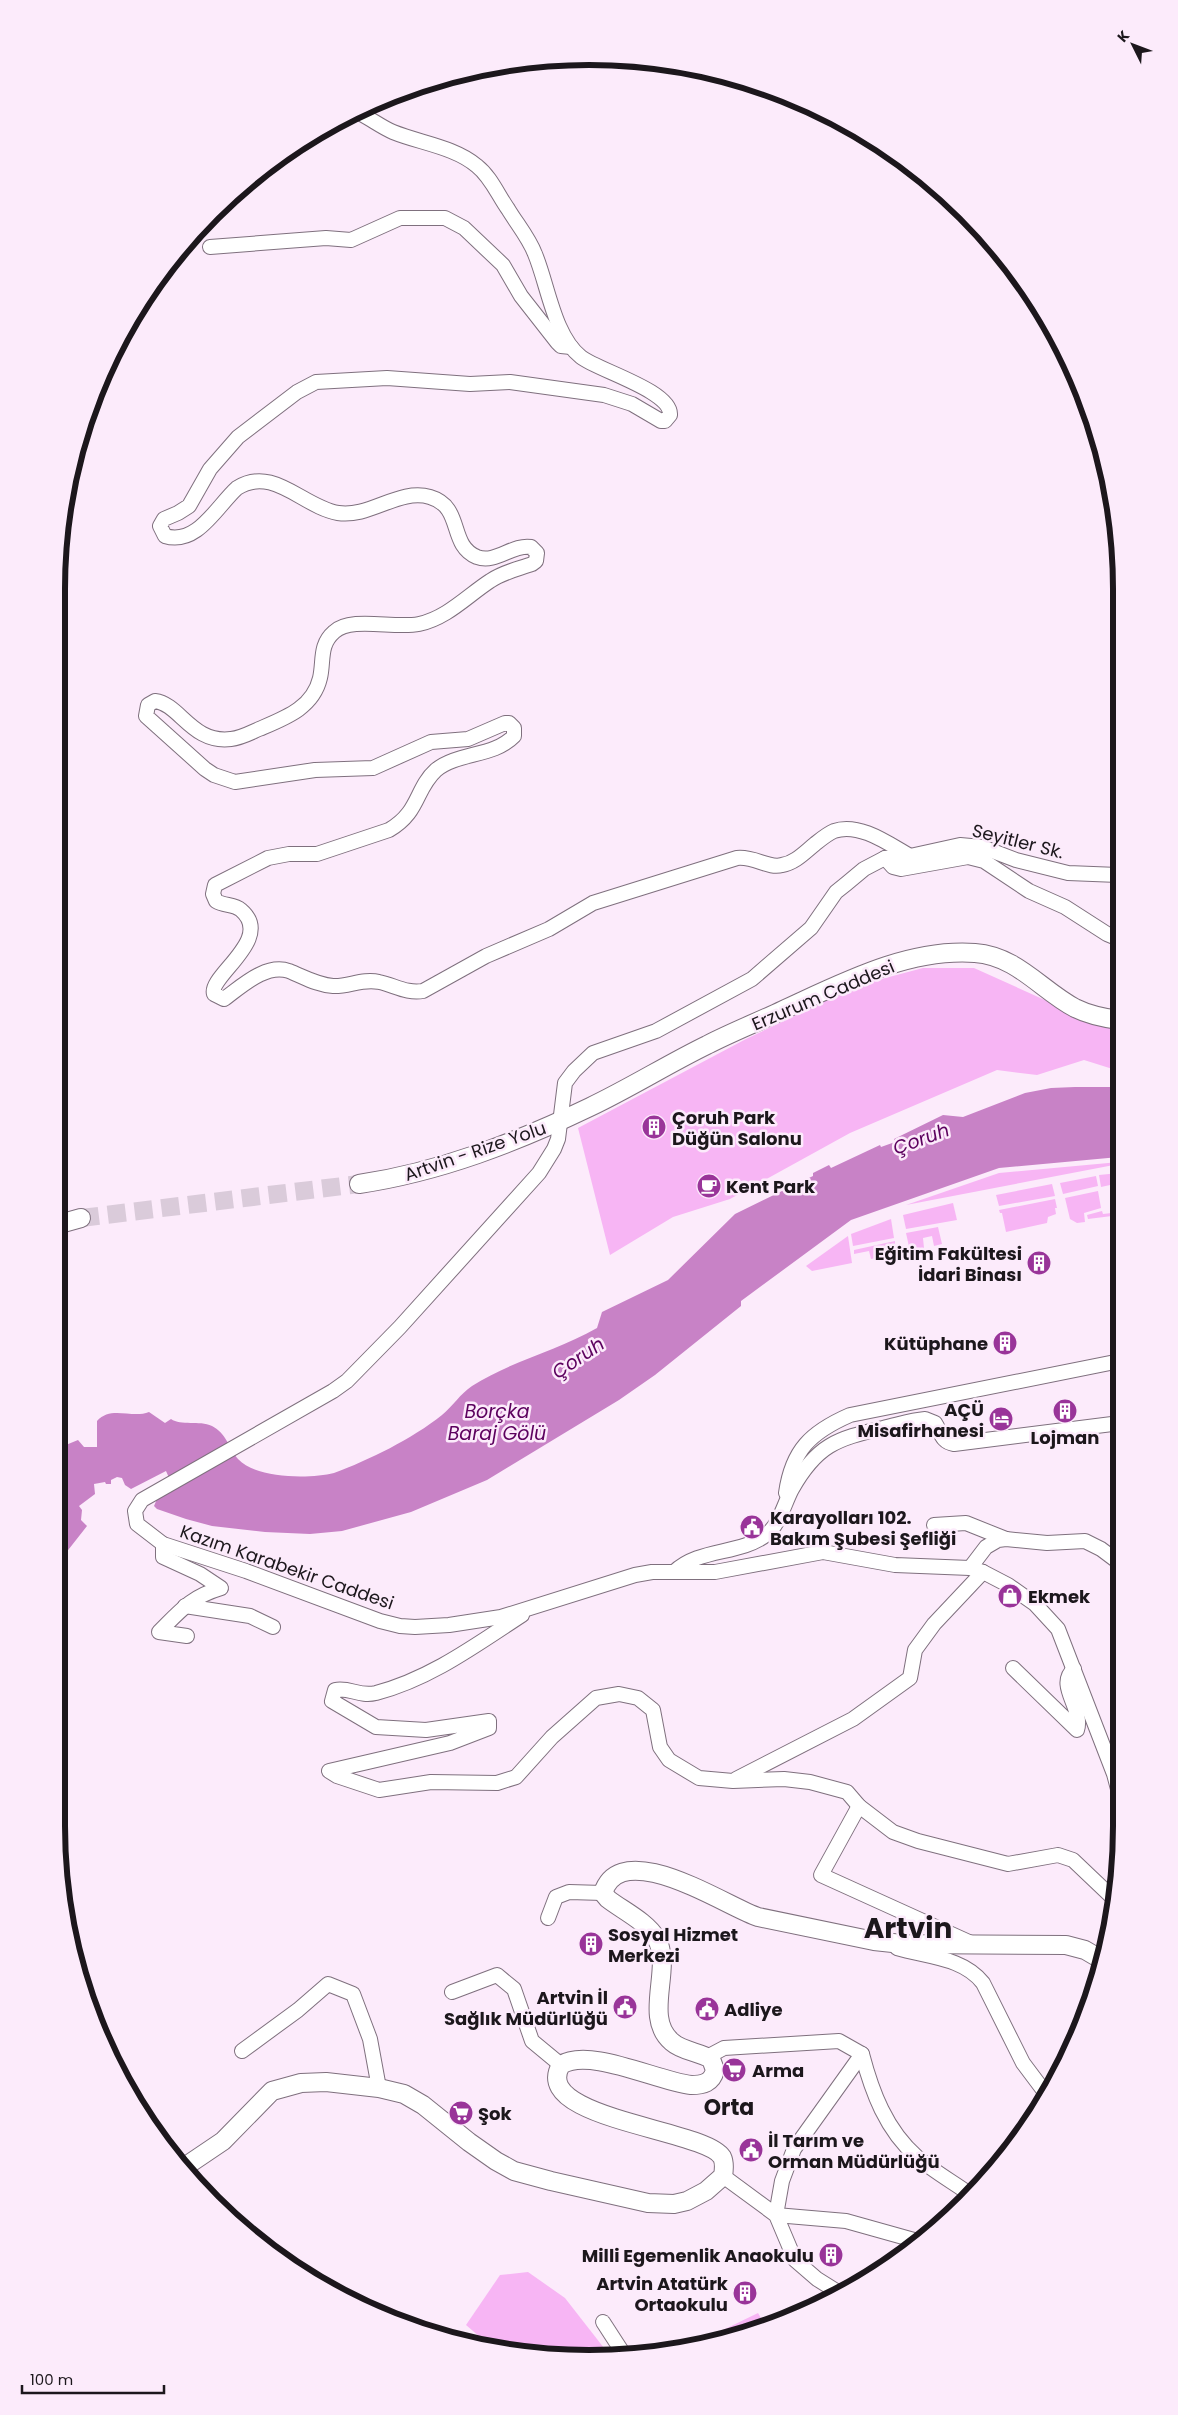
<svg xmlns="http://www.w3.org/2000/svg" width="1178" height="2415" viewBox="0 0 1178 2415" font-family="Poppins,sans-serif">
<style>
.green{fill:#f7b5f4}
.water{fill:#c882c6}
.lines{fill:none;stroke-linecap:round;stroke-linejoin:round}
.major-tunnel{stroke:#dacbda;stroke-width:18;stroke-dasharray:18 9;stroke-linecap:butt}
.minor-casing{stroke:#7f707e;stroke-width:16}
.major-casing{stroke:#7f707e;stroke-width:20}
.minor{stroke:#fff;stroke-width:14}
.major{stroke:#fff;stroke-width:18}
.labels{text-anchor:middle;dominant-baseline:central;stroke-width:5;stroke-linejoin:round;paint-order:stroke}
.street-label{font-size:18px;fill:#1c171c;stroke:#fcebfb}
.poi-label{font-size:18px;font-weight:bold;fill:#1c171c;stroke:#fcebfb;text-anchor:start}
.water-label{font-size:19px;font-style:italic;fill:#5c015e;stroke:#fcebfb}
.district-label{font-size:22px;font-weight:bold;fill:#1c171c;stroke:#fcebfb}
.town-label{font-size:28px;font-weight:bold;fill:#1c171c;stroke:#fcebfb}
.rim{fill:none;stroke:#1c171c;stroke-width:6}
</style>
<rect width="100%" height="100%" fill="#fcebfb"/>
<!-- green -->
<g class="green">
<path d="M923 968H974L1098 1024 1119 1029V1071L1084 1060 1037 1075 997 1070 850 1133 730 1199 673 1217 610 1255 578 1128 746 1039 859 985Z"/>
<path d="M1119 1162V1164L906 1205 999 1173Z"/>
<path d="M1119 1173V1183L1101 1187 1099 1175Z"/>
<path d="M1096 1176 1098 1186 1063 1194 1060 1183Z"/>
<path d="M1052 1184 1055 1196 999 1206 996 1195Z"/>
<path d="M1098 1191 1101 1208 1084 1213 1085 1222 1077 1223 1070 1219 1065 1198Z"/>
<path d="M1055 1199 1057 1208H1055L1056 1214 1048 1217 1047 1223 1006 1232 1002 1213H1000L999 1210Z"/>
<path d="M953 1203 957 1220 906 1229 903 1215Z"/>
<path d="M1102 1211 1103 1214 1120 1212V1215L1088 1219 1087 1215Z"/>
<path d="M891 1219 894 1238 853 1246 851 1234Z"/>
<path d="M938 1227 942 1244 934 1246 932 1236 923 1238 924 1248 910 1251 906 1233Z"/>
<path d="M848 1236 852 1263 812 1271 806 1266Z"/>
<path d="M895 1241V1254L871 1259 869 1251 854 1254V1250Z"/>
<path d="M528 2272 565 2298 611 2357 589 2359 494 2349 466 2325 500 2275Z"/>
<path d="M758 2313 767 2328 688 2347Z"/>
</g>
<!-- water -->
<path class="water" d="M1075 1087H1119V1157L999 1168 851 1220 741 1301V1306L655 1375 619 1400 487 1480 411 1512 342 1531 310 1534 265 1532 212 1526 186 1519 157 1509 154 1506 157 1499 174 1489 166 1471 131 1489 125 1485 122 1478 117 1477 111 1480V1484H106L105 1482 94 1484 95 1494 79 1506 82 1510 81 1520 87 1526 65 1554 56 1573V1449L78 1440 84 1447H97V1421C111 1405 132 1419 149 1412L165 1423 171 1419C181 1426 199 1420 212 1426 226 1433 229 1448 238 1459 256 1479 310 1479 334 1473 369 1460 412 1439 442 1415 453 1406 460 1394 472 1386 511 1361 557 1351 597 1328L602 1312 668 1280 735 1214 813 1176V1173L829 1165 831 1168 880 1145 881 1147 895 1142 894 1139 943 1115 963 1117 1025 1093 1051 1088Z"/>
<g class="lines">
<!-- major-tunnel -->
<path class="major-tunnel" d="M81 1218 359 1184"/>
<defs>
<g id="minor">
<path d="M357 112C370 118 381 127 393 132 420 143 455 147 477 166 491 177 498 195 508 209 517 224 529 238 535 254 548 285 554 336 581 357 597 370 672 391 670 415L665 421H661L632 404 604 395 510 382 470 384 387 378 316 382 297 392 238 437 210 469 189 506 178 513 164 519 160 526 165 536C197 546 217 506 237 488 273 465 303 507 338 513 370 518 399 488 430 497 464 507 448 545 477 557 496 564 512 544 531 547L537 553 536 561 532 564C518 569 503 572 490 581 467 596 447 618 419 624 394 629 351 616 334 632 319 645 324 661 320 678 313 708 285 718 259 729 250 733 241 738 231 739 192 744 180 704 155 701L148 705 146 716 205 769 214 775 235 782 315 770 373 768 431 742 468 739 505 723H509L514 728V736C494 757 458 752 436 770 415 789 420 812 389 830L317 854H289L268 858 215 885 213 894 216 901C224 906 234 904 241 910 275 939 208 976 214 994L224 999C242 986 266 963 289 971 304 977 317 985 333 986 348 987 363 978 379 982 394 985 407 994 423 991L486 956 549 929 593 903 737 858C755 856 768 869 782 865 795 863 805 852 815 844 820 840 827 834 834 831 859 822 889 844 910 856"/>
<path d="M210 247 326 238 351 240 400 218H445L464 228 503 265 521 296 557 342 561 346 571 347"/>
<path d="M885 858 893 867 901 869 968 857 984 861 1029 891 1065 907 1107 934 1119 939"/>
<path d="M1118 875 1068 873 1016 860 982 847 960 845 910 856 885 858 864 869 846 884 836 892 811 928 752 979 656 1031 593 1053 574 1071 565 1083 558 1139 554 1149 539 1173 400 1327 347 1381 333 1391 142 1500 135 1511 137 1524 163 1544 246 1571 380 1621 400 1626 415 1627 449 1625 501 1617 635 1575 652 1572H715L823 1552 895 1565 970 1568 983 1572 1008 1585 1035 1604 1058 1629 1114 1774 1122 1804"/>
<path d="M786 1493C792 1450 811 1432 850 1415L1120 1361"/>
<path d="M934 1525 966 1523 1006 1539"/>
<path d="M163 1544V1557L200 1574 221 1588C191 1597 181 1610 159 1632L187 1636"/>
<path d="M970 1568 986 1547 998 1540 1006 1539 1047 1543 1085 1541 1101 1549 1121 1564"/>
<path d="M674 1572C699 1548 739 1555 766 1535 780 1524 784 1504 792 1489 817 1445 836 1439 883 1428 897 1425 911 1420 925 1419L935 1423C941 1432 941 1442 954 1444L1120 1423"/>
<path d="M185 1606 250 1616 273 1627"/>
<path d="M522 1615C476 1645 430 1679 376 1693 359 1697 350 1687 335 1690L332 1701 376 1727 426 1730 489 1721V1728L450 1743 329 1771 337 1776 379 1790 431 1782 497 1783 516 1777 552 1737 596 1698 619 1694 638 1698 653 1710 660 1747 669 1760 699 1778 733 1781 784 1779 810 1782 847 1792 859 1806 893 1832 918 1841 1008 1864 1058 1855 1073 1860 1114 1899"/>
<path d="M1013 1668 1077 1730C1084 1709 1055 1685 1074 1669"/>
<path d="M736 1779 853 1719 910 1678 915 1650 934 1624 983 1572"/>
<path d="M859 1806 821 1875 971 1943"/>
<path d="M548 1918 556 1897 569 1892 603 1893"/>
<path d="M897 1948C926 1957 963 1957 983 1983L1023 2063 1047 2095"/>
<path d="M452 1992 497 1975 514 1989 532 2041 561 2065"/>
<path d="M242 2051 298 2010 328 1984 353 1994 370 2039 379 2088"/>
<path d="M862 2054 794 2149 782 2181 776 2215 846 2221 921 2242"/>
<path d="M707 2057 724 2048 839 2041 862 2054C872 2092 886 2130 917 2157 933 2171 953 2182 971 2195"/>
<path d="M723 2176 776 2215 795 2260 817 2279 841 2294"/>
<path d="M603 2322 625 2356"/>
</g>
<g id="major">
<path d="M359 1184C440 1172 517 1142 590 1107 630 1088 668 1064 707 1045 732 1032 758 1022 783 1010 842 983 908 948 975 953 1017 956 1041 990 1075 1008 1089 1015 1104 1018 1119 1020"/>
<path d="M56 1225 81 1218"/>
<path d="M183 2168 223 2141 272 2091 301 2083 326 2082 379 2088 404 2094 423 2105 469 2142 496 2161 514 2171 551 2181 648 2203 674 2204 687 2201 706 2191 723 2176C724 2170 725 2163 722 2157 705 2129 529 2119 561 2065 589 2047 657 2081 691 2085 703 2085 712 2083 715 2070L711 2059C699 2052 682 2051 672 2042 642 2017 674 1967 656 1938 647 1922 622 1910 608 1899L603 1893C621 1835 727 1907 758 1917L874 1941 902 1944 1066 1945 1085 1950 1102 1960"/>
</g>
</defs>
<!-- minor casing -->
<use href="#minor" class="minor-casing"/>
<!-- major casing -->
<use href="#major" class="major-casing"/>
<!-- minor -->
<use href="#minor" class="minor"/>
<!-- major -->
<use href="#major" class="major"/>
</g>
<!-- icons -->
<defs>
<symbol id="building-disc" viewBox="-11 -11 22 22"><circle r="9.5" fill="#993499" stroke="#fcebfb"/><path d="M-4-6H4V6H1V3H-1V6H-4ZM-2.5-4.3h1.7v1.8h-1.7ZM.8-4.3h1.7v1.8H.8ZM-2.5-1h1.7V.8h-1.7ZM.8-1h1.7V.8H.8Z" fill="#fff"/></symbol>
<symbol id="cafe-disc" viewBox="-11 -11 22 22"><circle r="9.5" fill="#993499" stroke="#fcebfb"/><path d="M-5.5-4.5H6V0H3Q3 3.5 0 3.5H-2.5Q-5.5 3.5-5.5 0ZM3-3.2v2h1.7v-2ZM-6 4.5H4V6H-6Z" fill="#fff"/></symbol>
<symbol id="hotel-disc" viewBox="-11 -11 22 22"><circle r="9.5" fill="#993499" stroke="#fcebfb"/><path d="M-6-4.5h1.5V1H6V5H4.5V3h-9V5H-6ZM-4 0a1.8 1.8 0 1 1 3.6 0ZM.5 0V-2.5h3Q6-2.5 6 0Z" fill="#fff"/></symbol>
<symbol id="civic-disc" viewBox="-11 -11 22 22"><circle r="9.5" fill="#993499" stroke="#fcebfb"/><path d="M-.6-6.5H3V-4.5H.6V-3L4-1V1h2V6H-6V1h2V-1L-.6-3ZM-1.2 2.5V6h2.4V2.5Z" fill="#fff"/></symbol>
<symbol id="shop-disc" viewBox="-11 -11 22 22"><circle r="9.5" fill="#993499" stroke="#fcebfb"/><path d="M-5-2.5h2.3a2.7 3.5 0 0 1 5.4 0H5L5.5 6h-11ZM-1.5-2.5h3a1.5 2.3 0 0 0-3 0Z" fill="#fff"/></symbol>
<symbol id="supermarket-disc" viewBox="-11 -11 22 22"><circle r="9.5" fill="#993499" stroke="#fcebfb"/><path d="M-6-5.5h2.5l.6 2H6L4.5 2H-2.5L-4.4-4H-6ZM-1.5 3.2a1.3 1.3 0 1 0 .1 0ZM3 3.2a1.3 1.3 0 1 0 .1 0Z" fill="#fff"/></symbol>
</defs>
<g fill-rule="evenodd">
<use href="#building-disc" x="640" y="1113" width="28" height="28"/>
<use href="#cafe-disc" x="695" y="1172" width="28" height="28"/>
<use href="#building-disc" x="1025" y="1249" width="28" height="28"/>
<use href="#building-disc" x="991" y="1329" width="28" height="28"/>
<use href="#building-disc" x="1051" y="1397" width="28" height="28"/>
<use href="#hotel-disc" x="987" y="1405" width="28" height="28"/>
<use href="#civic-disc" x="738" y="1513" width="28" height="28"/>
<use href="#shop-disc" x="996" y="1582" width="28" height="28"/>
<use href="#building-disc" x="577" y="1930" width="28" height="28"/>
<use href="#civic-disc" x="611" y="1993" width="28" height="28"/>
<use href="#civic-disc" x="693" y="1995" width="28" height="28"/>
<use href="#supermarket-disc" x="720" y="2056" width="28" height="28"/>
<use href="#supermarket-disc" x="447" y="2099" width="28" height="28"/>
<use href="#civic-disc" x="737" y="2136" width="28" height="28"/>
<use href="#building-disc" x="817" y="2241" width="28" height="28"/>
<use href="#building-disc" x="731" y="2279" width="28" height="28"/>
</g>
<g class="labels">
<!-- street labels -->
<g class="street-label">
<text transform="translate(1018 841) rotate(14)">Seyitler Sk.</text>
<text transform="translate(823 995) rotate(-23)">Erzurum Caddesi</text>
<text transform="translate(475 1151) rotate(-19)">Artvin - Rize Yolu</text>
<text transform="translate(287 1567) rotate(19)">Kazım Karabekir Caddesi</text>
</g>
<!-- poi labels -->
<g class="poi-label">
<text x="672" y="1117">Çoruh Park<tspan x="672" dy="21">Düğün Salonu</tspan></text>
<text x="726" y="1186">Kent Park</text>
<text x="1022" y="1253" text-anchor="end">Eğitim Fakültesi<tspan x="1022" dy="21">İdari Binası</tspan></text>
<text x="988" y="1343" text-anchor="end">Kütüphane</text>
<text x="984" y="1409" text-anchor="end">AÇÜ<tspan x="984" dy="21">Misafirhanesi</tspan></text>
<text x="1065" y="1437" text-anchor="middle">Lojman</text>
<text x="770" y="1517">Karayolları 102.<tspan x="770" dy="21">Bakım Şubesi Şefliği</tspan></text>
<text x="1028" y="1596">Ekmek</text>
<text x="608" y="1934">Sosyal Hizmet<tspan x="608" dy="21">Merkezi</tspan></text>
<text x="608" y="1997" text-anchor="end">Artvin İl<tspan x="608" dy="21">Sağlık Müdürlüğü</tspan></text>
<text x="724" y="2009">Adliye</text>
<text x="752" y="2070">Arma</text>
<text x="478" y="2113">Şok</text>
<text x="768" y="2140">İl Tarım ve<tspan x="768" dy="21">Orman Müdürlüğü</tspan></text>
<text x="814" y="2255" text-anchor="end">Milli Egemenlik Anaokulu</text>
<text x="728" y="2283" text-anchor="end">Artvin Atatürk<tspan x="728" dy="21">Ortaokulu</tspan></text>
</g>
<!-- water labels -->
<g class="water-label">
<text transform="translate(921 1139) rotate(-20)">Çoruh</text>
<text transform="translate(578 1358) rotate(-34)">Çoruh</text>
<text x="497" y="1411">Borçka<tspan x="497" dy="22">Baraj Gölü</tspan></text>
</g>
<!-- district labels -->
<g class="district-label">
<text x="729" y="2107">Orta</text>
</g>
<!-- town labels -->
<g class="town-label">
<text x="908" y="1928">Artvin</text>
</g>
</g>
<!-- crop -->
<path d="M0 0H1178V2415H0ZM589 65H589A524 524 0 0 1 1113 589V1826A524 524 0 0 1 589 2350H589A524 524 0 0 1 65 1826V589A524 524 0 0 1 589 65Z" fill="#fcebfb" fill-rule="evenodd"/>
<path class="rim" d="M589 65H589A524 524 0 0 1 1113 589V1826A524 524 0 0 1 589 2350H589A524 524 0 0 1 65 1826V589A524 524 0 0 1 589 65Z"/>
<!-- north arrow -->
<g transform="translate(1133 45) rotate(312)" stroke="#fcebfb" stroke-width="4" paint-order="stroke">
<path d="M0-4L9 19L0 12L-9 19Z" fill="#1c171c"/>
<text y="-8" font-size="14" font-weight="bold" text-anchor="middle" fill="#1c171c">K</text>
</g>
<!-- scale -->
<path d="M22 2385v8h142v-8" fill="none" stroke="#1c171c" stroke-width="2.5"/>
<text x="30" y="2385" font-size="15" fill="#1c171c" stroke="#fcebfb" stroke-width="4" paint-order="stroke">100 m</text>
</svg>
